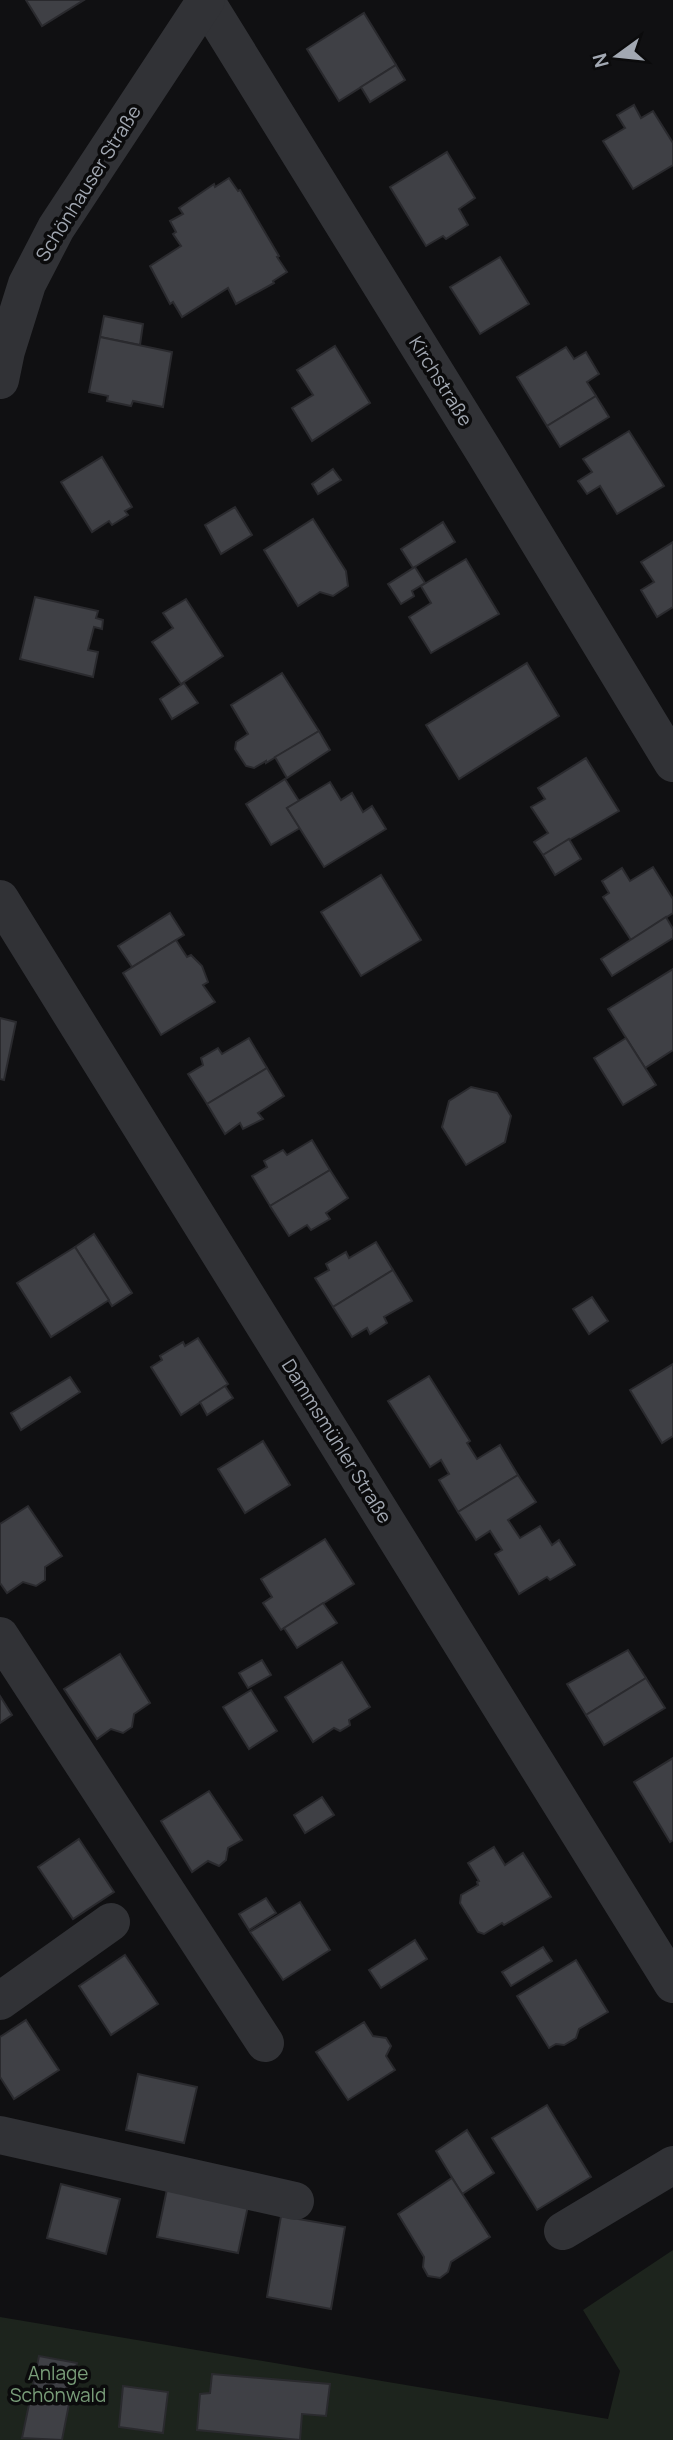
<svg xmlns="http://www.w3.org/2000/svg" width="673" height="2440" viewBox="0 0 673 2440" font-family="Manrope,sans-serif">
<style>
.green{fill:#1d241d}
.building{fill:#3f4045;stroke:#2a2a2e;stroke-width:2}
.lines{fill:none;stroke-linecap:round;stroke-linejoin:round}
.minor{stroke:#313236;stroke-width:38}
.labels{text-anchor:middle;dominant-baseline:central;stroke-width:7;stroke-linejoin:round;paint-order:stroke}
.street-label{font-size:19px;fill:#a2a8b2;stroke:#0b0b0c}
.park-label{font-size:19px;fill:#799d79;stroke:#0b0b0c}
</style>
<rect width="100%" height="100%" fill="#101012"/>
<!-- green -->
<path class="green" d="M673 2250V2440H0V2317L608 2419 620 2371 583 2310Z"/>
<!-- building -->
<g class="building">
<path d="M26 0H84L42 26Z"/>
<path d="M364 13 396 65 339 101 307 49Z"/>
<path d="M396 65 405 80 370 102 361 87Z"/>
<path d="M634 105 641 118 653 111 673 143V165L633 189 603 141 625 128 617 115Z"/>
<path d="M447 152 475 198 459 209 468 225 446 239 443 236 426 246 390 187Z"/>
<path d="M229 178 238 191 240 190 279 256 277 257 287 272 273 281 274 283 236 304 228 288 182 317 173 302 170 304 150 266 181 246 173 234 176 232 170 221 183 214 179 208 214 184 215 187Z"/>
<path d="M500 257 529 304 480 334 450 287Z"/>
<path d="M104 316 143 324 140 345 100 337Z"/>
<path d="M100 337 172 352 163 407 133 401 131 406 107 401 108 396 89 392Z"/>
<path d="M335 346 370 403 312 441 292 408 313 395 297 370Z"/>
<path d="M566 347 574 359 586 352 599 374 587 382 596 396 547 426 517 377Z"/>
<path d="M596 396 609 417 560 447 547 426Z"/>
<path d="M629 431 664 486 617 514 600 486 587 494 578 481 592 472 583 459Z"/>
<path d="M102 457 132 507 125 511 128 515 112 525 109 521 92 532 61 482Z"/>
<path d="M333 469 341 480 318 494 312 484Z"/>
<path d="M235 507 252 535 221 554 205 525Z"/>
<path d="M313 519 346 571 348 586 333 596 320 592 298 606 264 550Z"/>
<path d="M443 522 455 542 413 568 401 549Z"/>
<path d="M673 542V607L657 617 641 590 654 582 641 562Z"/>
<path d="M466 559 499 614 431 653 409 617 431 603 421 586Z"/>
<path d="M415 567 425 583 412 591 414 596 401 604 388 584Z"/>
<path d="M35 597 98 611 96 618 103 620 102 629 94 627 88 650 98 652 93 677 20 659Z"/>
<path d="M186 599 223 656 181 684 152 642 173 628 163 613Z"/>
<path d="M527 663 559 716 459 779 426 725Z"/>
<path d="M282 673 319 731 266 763V761L254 768 246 766 235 749 236 742 248 734 231 705Z"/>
<path d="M184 683 198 703 172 719 160 699Z"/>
<path d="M319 731 330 750 287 778 275 757Z"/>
<path d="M586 758 619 811 543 855 534 842 548 833 531 807 545 799 538 788Z"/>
<path d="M285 779 299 801 287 808 300 828 271 845 246 804Z"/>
<path d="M330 782 341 800 352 793 363 812 372 806 386 829 324 867 287 808Z"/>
<path d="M569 839 581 859 555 875 543 855Z"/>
<path d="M653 867 673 899V913L631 940 603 897 609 893 602 881 622 868 630 881Z"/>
<path d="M381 875 421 940 361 976 321 912Z"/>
<path d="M170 913 184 935 132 967 118 946Z"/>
<path d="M666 917 673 929V938L612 976 601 959Z"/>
<path d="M176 940 187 957 191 955 202 966 208 982 203 985 215 1002 161 1035 123 973Z"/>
<path d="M673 969V1050L645 1068 608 1009Z"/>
<path d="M0 1018 16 1022 4 1080 0 1079Z"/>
<path d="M249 1038 267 1068 207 1104 188 1074 203 1065 201 1058 218 1048 222 1054Z"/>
<path d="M626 1038 656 1085 623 1105 594 1058Z"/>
<path d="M267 1068 284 1096 258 1113 263 1119 243 1129 240 1123 225 1134 207 1104Z"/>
<path d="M471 1087 497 1093 511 1116 505 1142 466 1165 442 1127 449 1101Z"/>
<path d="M312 1140 330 1170 270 1206 252 1176 267 1167 264 1161 283 1150 287 1155Z"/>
<path d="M330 1170 348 1198 326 1213 330 1219 311 1230 307 1225 289 1236 270 1206Z"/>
<path d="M94 1234 132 1293 112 1306 75 1247Z"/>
<path d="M376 1242 393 1270 333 1307 315 1278 329 1270 326 1264 346 1252 349 1258Z"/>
<path d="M75 1247 109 1300 51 1337 17 1283Z"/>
<path d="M393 1270 412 1301 384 1317 387 1323 370 1334 367 1328 352 1337 333 1307Z"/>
<path d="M592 1297 608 1321 589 1334 573 1309Z"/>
<path d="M198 1338 228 1384 181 1415 151 1367 162 1360 160 1356 183 1342 185 1346Z"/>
<path d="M673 1364V1436L662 1443 630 1390Z"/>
<path d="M429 1376 470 1441 467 1443 477 1459 500 1445 518 1475 458 1512 439 1480 449 1474 441 1460 430 1467 388 1401Z"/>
<path d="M70 1377 80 1392 21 1430 11 1413Z"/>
<path d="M225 1386 233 1398 207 1415 200 1402Z"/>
<path d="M263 1441 290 1485 245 1513 218 1469Z"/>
<path d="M518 1475 536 1502 508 1520 520 1538 540 1526 552 1545 559 1540 575 1565 550 1580 547 1577 519 1594 495 1554 502 1550 490 1531 476 1540 458 1512Z"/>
<path d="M28 1506 62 1556 45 1567V1580L36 1586 23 1582 7 1593 0 1583V1524Z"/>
<path d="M325 1539 354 1584 281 1630 263 1603 272 1597 261 1579Z"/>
<path d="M323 1603 337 1623 297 1648 284 1628Z"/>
<path d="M628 1650 646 1678 586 1715 567 1684Z"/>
<path d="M120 1654 150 1703 134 1714 132 1727 123 1733 111 1729 97 1739 64 1689Z"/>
<path d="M262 1660 271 1675 248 1688 239 1673Z"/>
<path d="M342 1662 370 1707 349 1720 350 1725 340 1731 334 1728 313 1742 285 1697Z"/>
<path d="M646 1678 665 1708 604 1745 586 1715Z"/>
<path d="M251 1690 277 1731 249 1749 223 1707Z"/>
<path d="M0 1696 12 1715 0 1723Z"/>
<path d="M673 1758V1840L670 1842 634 1782Z"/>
<path d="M209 1791 242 1840 228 1848 226 1860 219 1866 208 1861 192 1872 161 1821Z"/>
<path d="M322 1797 334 1815 305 1833 294 1815Z"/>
<path d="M79 1839 114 1892 73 1919 38 1867Z"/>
<path d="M494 1847 505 1865 523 1853 551 1897 504 1925 502 1923 484 1934 478 1932 460 1903 461 1895 478 1885 477 1882 479 1881 468 1863Z"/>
<path d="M266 1898 276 1913 249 1930 239 1914Z"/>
<path d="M300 1902 330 1950 283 1980 250 1932Z"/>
<path d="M415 1940 427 1959 381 1988 369 1970Z"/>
<path d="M543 1947 552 1961 511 1986 502 1972Z"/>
<path d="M125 1955 158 2004 111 2035 79 1986Z"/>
<path d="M576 1960 608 2012 579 2029 576 2038 564 2045 556 2044 549 2048 517 1996Z"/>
<path d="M26 2020 59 2070 14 2099 0 2077V2037Z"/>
<path d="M364 2022 373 2036 386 2038 391 2046 386 2056 395 2070 348 2100 316 2052Z"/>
<path d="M138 2074 197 2087 184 2143 126 2130Z"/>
<path d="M547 2105 591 2177 537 2210 492 2138Z"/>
<path d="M467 2130 494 2173 462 2194 436 2151Z"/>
<path d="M452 2178 490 2237 451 2262 448 2272 440 2278 428 2276 423 2267 424 2257 398 2214Z"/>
<path d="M61 2184 120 2199 106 2254 47 2238Z"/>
<path d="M167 2189 248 2206 238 2253 157 2237Z"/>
<path d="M281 2216 345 2227 331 2309 267 2297Z"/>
<path d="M39 2356 77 2363 62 2440 22 2438Z"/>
<path d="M212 2374 330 2384 326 2416 302 2414 300 2440 197 2430 200 2394 210 2393Z"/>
<path d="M123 2386 168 2392 163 2433 119 2427Z"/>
</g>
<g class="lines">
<!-- minor -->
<g class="minor">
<path d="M205 0 485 453 673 763"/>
<path d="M0 380 6 351 27 284 56 228 206 0"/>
<path d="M0 899 673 1984"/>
<path d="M0 1636 265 2043"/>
<path d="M0 2001 111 1922"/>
<path d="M0 2135 295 2201"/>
<path d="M563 2231 673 2165"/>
</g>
</g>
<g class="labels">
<!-- street labels -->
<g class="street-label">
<text transform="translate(88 183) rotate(-58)">Schönhauser Straße</text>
<text transform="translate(441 381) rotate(58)">Kirchstraße</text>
<text transform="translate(337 1441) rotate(58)">Dammsmühler Straße</text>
</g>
<!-- park labels -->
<g class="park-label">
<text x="58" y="2373">Anlage<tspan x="58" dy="22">Schönwald</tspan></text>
</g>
</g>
<!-- north arrow -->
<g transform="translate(617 56) rotate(255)" stroke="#0b0b0c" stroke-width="5" paint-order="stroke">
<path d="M0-5L12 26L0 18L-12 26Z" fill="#a2a8b2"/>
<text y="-10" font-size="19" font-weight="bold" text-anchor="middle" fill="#a2a8b2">N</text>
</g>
</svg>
